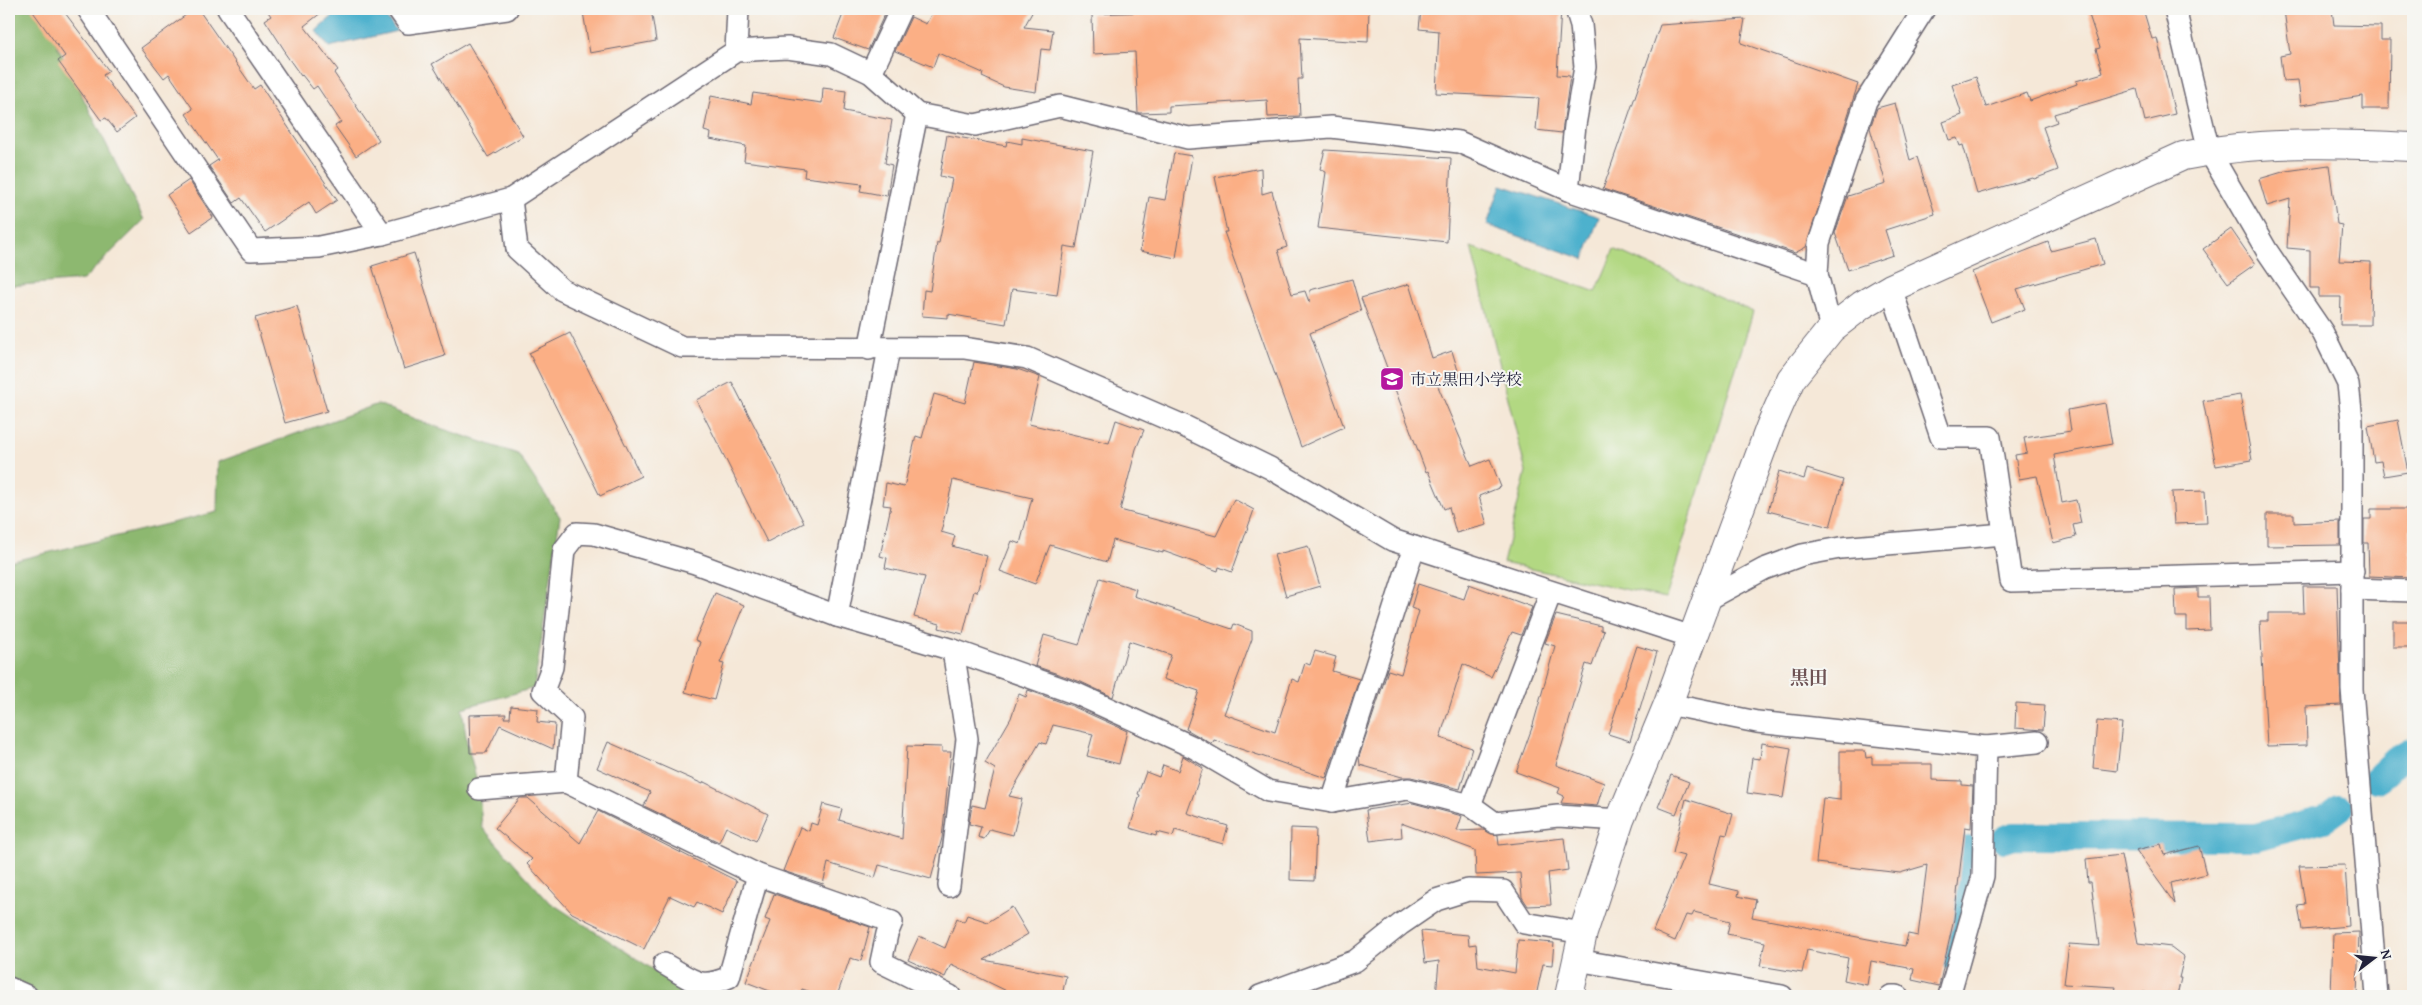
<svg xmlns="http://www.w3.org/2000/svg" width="2422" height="1005" viewBox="0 0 2422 1005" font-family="'Gentium Book Plus','Noto Serif JP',serif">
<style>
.green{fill:#b2d882;stroke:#6a7d5e}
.forest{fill:#8db870;stroke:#586d56}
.water{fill:#4eb1cd;stroke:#386a84}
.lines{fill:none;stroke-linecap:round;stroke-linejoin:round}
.canal{stroke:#4eb1cd;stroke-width:28}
.building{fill:#fbaf85}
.minor-casing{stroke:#6c6772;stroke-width:24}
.tertiary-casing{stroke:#6c6772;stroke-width:30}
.minor{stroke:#fff;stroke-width:21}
.tertiary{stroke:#fff;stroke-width:28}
.labels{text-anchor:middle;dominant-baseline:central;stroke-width:4;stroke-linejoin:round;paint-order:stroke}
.poi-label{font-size:16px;fill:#22223b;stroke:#f6f6f2;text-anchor:start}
.quarter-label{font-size:19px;font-weight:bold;fill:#6e5355;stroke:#f6f6f2}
</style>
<rect width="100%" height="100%" fill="#f6f6f2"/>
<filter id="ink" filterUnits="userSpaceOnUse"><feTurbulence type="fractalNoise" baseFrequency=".02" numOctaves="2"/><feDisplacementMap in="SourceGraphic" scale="10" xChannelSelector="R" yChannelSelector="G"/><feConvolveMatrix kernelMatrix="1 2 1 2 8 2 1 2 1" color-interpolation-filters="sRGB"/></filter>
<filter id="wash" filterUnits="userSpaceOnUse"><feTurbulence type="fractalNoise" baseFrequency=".0096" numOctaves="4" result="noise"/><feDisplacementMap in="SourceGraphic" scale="20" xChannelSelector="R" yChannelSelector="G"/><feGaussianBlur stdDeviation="1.12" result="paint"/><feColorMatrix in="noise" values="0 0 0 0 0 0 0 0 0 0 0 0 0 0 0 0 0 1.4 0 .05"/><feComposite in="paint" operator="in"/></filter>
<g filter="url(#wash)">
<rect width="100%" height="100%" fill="#f5e8d8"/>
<!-- green -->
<path class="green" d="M1471 247 1596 292 1614 249 1753 312 1666 598 1503 563 1526 472Z"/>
<!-- forest -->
<g class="forest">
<path d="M9 9H39L144 220 83 280 9 286Z"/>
<path d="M378 404 425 423 518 454 560 517 534 688 462 708 467 743 479 789 482 827 548 901 694 996H9V562L217 512 218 462Z"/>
</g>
<!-- water -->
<g class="water">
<path d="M341 9H379L397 31 329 47 316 31Z"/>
<path d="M1501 185 1599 217 1584 259 1487 225Z"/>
</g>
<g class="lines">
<!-- canal -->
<g class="canal">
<path d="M2377 779 2397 760 2413 751"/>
<path d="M2005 839 2014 836 2256 837 2324 819 2339 808"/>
<path d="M1952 955 1962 908 1969 850"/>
</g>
</g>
<g id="blocks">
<!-- building -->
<g class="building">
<path d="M31 9H62L109 71 103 75 135 118 117 132 106 118 101 120 58 61 65 56Z"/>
<path d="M194 9H198L254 89 260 85 337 200 316 214 309 202 265 232 241 198 234 203 209 166 218 160 186 114 193 109 169 74 164 78 141 48Z"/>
<path d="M266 9H326L304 26 338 70 334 73 379 140 356 156 335 126 341 122 317 86 313 89 302 75 301 76 284 52 285 51 265 20 271 16Z"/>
<path d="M599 9H651L656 41 590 53 583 12Z"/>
<path d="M845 9H887L868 50 834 38Z"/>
<path d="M934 9H1034L1024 27 1053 30 1050 50 1041 49 1036 92 1004 87 982 77 983 73 938 53 933 67 895 51 911 17 926 24Z"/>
<path d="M1149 9H1369L1368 42 1300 38 1302 79H1298L1300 116 1268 117 1267 100 1169 106V112L1140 113H1138L1135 52 1093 54 1092 14 1149 12Z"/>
<path d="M1421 9H1561L1557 75 1570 76 1562 133 1536 130 1539 98 1436 93 1439 31 1419 29Z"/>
<path d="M2087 9H2143L2152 39 2157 38 2175 114 2145 121 2137 89 2054 114 2057 122 2043 127 2058 170 2034 179 2033 178 1977 194 1963 145 1960 146 1957 138 1949 140 1943 122 1962 115 1952 85 1976 77 1986 107 2027 93 2030 101 2077 84 2076 81 2103 73 2096 49 2100 48Z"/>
<path d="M2295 9H2332L2334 25 2381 26V40H2390L2389 109H2363V96L2301 105 2298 80 2283 81 2280 56 2290 54 2284 10Z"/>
<path d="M1745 19 1741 43 1858 84 1806 247 1795 253 1603 189 1660 25Z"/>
<path d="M468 43 523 136 488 157 432 64Z"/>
<path d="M823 88 846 91 844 111 892 120 885 163 892 165 887 196 860 191 862 184 804 177 805 169 744 161 746 146 710 139 711 133 704 131 711 96 751 104 753 93 822 103Z"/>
<path d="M1895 103 1910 160 1917 157 1935 214 1885 230 1893 255 1848 270 1835 233 1848 196 1886 184 1870 128 1877 108Z"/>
<path d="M947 135 1006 146 1007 141 1022 144V138L1093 151 1076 248 1064 246 1057 295 1012 289 1006 324 948 314V318L922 316 924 290 930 291 937 243H939L952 179 940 176Z"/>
<path d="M1325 150 1451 158 1447 242 1318 228 1326 172 1320 169Z"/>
<path d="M1174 153 1192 156 1176 258 1140 251 1149 197 1165 200Z"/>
<path d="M2329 165 2337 224 2342 225 2339 261 2371 262 2370 325H2340L2341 297H2319V288H2310V250L2287 248 2290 199 2267 206 2259 179 2286 171Z"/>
<path d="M1261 168 1262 194 1272 191 1287 247 1278 250 1292 294 1305 291 1309 302 1310 290 1352 279 1361 311 1310 333 1344 427 1301 447 1224 232H1227L1215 177Z"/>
<path d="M189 180 213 217 191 232 167 195Z"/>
<path d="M2231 229 2255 264 2228 283 2203 249Z"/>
<path d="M2096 239 2103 264 2017 289 2025 309 1991 322 1972 272 2048 242 2051 251Z"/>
<path d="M414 253 445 356 404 369 372 266Z"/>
<path d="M1409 284 1432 358 1452 351 1460 377 1437 384 1472 466 1490 459 1501 487 1479 496 1487 525 1456 533 1449 507 1444 509 1428 471 1426 472 1361 298Z"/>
<path d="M297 306 327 411 285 423 255 318Z"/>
<path d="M570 333 641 476 600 496 529 353Z"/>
<path d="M974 362 1017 369 1040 377 1029 424 1109 443 1116 420 1144 430 1136 449 1120 510 1216 536 1234 499 1254 510 1232 572 1219 567 1218 571 1163 551V553L1113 540 1107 562 1050 545 1035 584 1000 571 1012 541 1020 544 1032 498 953 480 941 532 955 536 952 546 987 556 977 592 974 591 963 634 939 628 940 624 914 617 925 577 885 568 887 558 880 556 891 506 883 505 886 483 904 487 916 436 922 438 934 394 965 403Z"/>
<path d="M732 382 804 523 767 542 696 400Z"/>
<path d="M2240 395 2252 460 2216 466 2203 401Z"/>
<path d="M2105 403 2112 444 2054 455 2062 503 2076 500 2081 523 2073 525 2076 537 2053 543 2037 476 2019 479 2015 455 2027 453 2024 438 2071 431 2068 410Z"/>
<path d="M2398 420 2408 472 2384 476 2381 461 2374 462 2368 426Z"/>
<path d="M1807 469 1843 480 1830 527 1768 511 1779 471 1804 479Z"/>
<path d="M2205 491 2207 523 2174 524 2172 492Z"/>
<path d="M2371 509H2413V529H2409L2411 578 2369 576 2368 543H2364V519H2371Z"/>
<path d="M2267 514H2294V523L2340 521V545L2267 546Z"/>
<path d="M1308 546 1320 586 1286 596 1274 555Z"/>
<path d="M1100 578 1136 589 1134 596 1232 629 1234 624 1252 631V639L1224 714 1275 732 1292 679 1299 682 1305 663 1310 665 1315 651 1336 657 1332 671 1359 679 1326 778 1214 740 1212 744 1186 729 1199 691 1163 679 1171 655 1129 641 1113 697 1081 682 1035 666 1044 635 1079 645Z"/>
<path d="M1418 584 1464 599 1469 584 1532 607 1521 635 1512 632 1491 677 1463 664 1440 738 1472 748 1460 789 1411 777H1402L1360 765 1359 757 1388 670 1401 674 1419 611 1411 608Z"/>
<path d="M2303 586H2337L2341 705 2306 707 2307 745 2267 746 2260 621H2268V613H2304Z"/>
<path d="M2198 588V597H2209L2210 630 2187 631V617H2176L2175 589Z"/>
<path d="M715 593 744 605 720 663 724 664 714 700 685 692 700 642 695 640Z"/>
<path d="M1556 615 1601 626V630L1604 631 1592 666 1586 664 1556 765 1604 783 1597 806 1561 803 1564 796 1558 793 1560 788 1516 772 1533 725 1555 646 1545 643Z"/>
<rect x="2393" y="621" width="20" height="26"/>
<path d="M1637 646 1657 652 1630 741 1608 734Z"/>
<path d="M1028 690 1072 706 1127 731 1119 764 1087 756 1093 734 1053 725 1046 744 1040 742 1009 796 1022 799 1013 835 990 829 984 839 978 837 981 827 969 824 972 805 985 808 995 769 985 763 1011 718 1019 694 1026 697Z"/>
<path d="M2016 703 2045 705 2043 730 2015 728Z"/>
<path d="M511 706 538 709 537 722 555 724 553 749 500 725 486 753H470L469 715 506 714 504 718H510Z"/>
<path d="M2097 721 2122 723 2117 771 2093 768Z"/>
<path d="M608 742 703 784 704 782 768 814 756 841 726 827 719 842 644 806 650 792 597 768Z"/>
<path d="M1762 743 1791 748 1783 798 1747 793 1752 758 1760 759Z"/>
<path d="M907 746 942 747V752H951L942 838 931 879 879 865 875 878 828 863 823 884 783 871 800 827 809 831 811 823 817 825 823 804 842 809 839 820 902 839Z"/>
<path d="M1840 751H1865L1866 758 1872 757V764H1932V780L1962 781V785L1973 786 1971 828 1965 827 1954 919 1939 986 1912 980 1914 969 1871 961 1867 985 1844 980 1848 958 1807 950 1802 973 1760 966 1765 942 1727 934 1730 921 1694 912 1692 916 1686 915 1675 941 1653 931 1684 856 1673 853 1686 799 1733 814 1727 835 1722 834 1709 884 1739 891 1738 896 1756 900 1752 917 1905 946 1908 934 1918 936 1927 865 1900 873 1816 863 1823 798 1840 800Z"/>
<path d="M1183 756 1203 768 1187 813 1228 826 1223 844 1175 830 1173 836 1157 832 1156 836 1130 828 1140 795 1138 794 1146 772 1159 777 1163 765 1178 771Z"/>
<path d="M1671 775 1689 782 1676 814 1658 807Z"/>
<path d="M520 798H528L580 843 598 811 737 881 722 914 697 902 694 907 670 896 644 949 572 913 527 864 532 859 495 828Z"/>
<path d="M1413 803 1462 816 1457 831 1484 830 1498 835 1499 845 1564 838 1568 870 1548 873 1551 905 1528 906 1522 897 1520 873 1476 875 1475 850 1401 823 1402 837 1370 841 1366 810Z"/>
<path d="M1291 828 1316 829 1314 881 1290 880Z"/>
<path d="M2161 844 2164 855 2199 846 2206 874 2171 883 2175 904 2136 850Z"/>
<path d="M2121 855 2138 943 2171 947 2184 957 2179 978H2181L2177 996H2162L2143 992 2142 996H2114L2116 987 2064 984 2069 944 2099 946 2091 882H2088L2086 859Z"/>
<path d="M2345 865 2349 926 2302 930 2298 905 2305 904 2299 866Z"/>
<path d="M774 894 870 927 861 961 850 958 837 996H823L802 989 800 996H783L746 982 770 921 765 919Z"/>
<path d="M1012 907 1028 934 984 960 1066 976 1062 996H1017L951 964 945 977 908 960 919 936 945 948 957 918 964 922 967 915 988 922Z"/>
<path d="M1421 931 1468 935 1469 945 1476 944 1478 966 1515 973 1518 940 1554 943 1552 965 1543 964 1536 996H1436L1439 961 1425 963Z"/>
<path d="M2359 932 2357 996H2331L2333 933Z"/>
</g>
</g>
</g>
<g filter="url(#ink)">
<use href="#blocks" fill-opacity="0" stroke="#6c6772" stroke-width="1"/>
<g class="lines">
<defs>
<g id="minor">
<path d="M88 9 251 250 319 247 382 234 511 199 736 51 787 48 831 54 871 73 917 114 975 125 1060 106 1188 138 1331 127 1459 142 1568 190 1817 274"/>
<path d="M228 9 382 234"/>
<path d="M398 9 408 23 507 9"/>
<path d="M2175 9 2209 151 2267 251 2323 333 2348 384 2352 420V689L2377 996"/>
<path d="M736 51 738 9"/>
<path d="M871 73 901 9"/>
<path d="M1568 190 1575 125 1585 67 1581 25 1576 9"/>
<path d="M511 199 517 249 562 290 682 347 964 348 1027 358 1186 427 1270 468 1392 540 1692 637"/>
<path d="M1891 288 1941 437H1990L2011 581 2353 571"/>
<path d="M1831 329 1817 274 1819 243 1866 101 1924 9"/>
<path d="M869 349 917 114"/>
<path d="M2352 589 2413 591"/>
<path d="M1705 601 1764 569 1802 555 1840 548 2004 534"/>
<path d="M837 616 889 349"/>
<path d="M1668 704 1757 722 1986 747 1983 876 1949 996"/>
<path d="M1986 747 2037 742"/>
<path d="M566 782 758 875 892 922 887 934 881 962 950 996"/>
<path d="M479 789 566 782 572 718 543 691 552 667 564 550 577 533 594 534 695 563 837 616 953 650 1077 694 1193 747 1268 791 1332 802 1408 789 1470 805 1495 823 1558 816 1620 820"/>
<path d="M1332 802 1414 547"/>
<path d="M1470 805 1551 592"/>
<path d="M949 886 967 739 953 650"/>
<path d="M1577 960 1782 996"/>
<path d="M664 964C692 979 698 991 729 977L758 875"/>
<path d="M9 988 27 996"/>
<path d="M1260 996 1355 961 1401 924 1436 900 1468 890 1503 891 1524 923 1583 933"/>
<path d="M1891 996H1897"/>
</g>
<path id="tertiary" d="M1569 996 1583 933 1620 820 1668 704 1770 427 1791 379 1831 329 1862 305 1891 288 2183 156C2258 141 2337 143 2413 147"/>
</defs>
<!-- minor casing -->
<use href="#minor" class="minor-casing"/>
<!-- tertiary casing -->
<use href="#tertiary" class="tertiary-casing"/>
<!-- minor -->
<use href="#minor" class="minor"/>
<!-- tertiary -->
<use href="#tertiary" class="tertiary"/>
</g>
</g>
<!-- icons -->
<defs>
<symbol id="school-square" viewBox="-11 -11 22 22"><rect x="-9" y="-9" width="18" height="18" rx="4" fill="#b5179e" stroke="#f6f6f2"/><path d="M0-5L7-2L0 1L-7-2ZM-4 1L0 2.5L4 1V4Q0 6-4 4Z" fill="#fff"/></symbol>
</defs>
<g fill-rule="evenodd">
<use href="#school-square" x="1378" y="365" width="28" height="28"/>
</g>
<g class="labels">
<!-- poi labels -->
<g class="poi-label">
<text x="1410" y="379">市立黒田小学校</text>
</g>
<!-- quarter labels -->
<g class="quarter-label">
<text x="1809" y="677">黒田</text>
</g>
</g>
<!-- margin -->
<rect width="2422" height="1005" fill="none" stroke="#f6f6f2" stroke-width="30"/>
<!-- north arrow -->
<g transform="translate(2374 958) rotate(74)" stroke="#f6f6f2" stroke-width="4" paint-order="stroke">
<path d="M0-4L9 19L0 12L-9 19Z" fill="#22223b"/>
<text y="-8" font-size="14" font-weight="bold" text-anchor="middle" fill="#22223b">N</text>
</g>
</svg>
